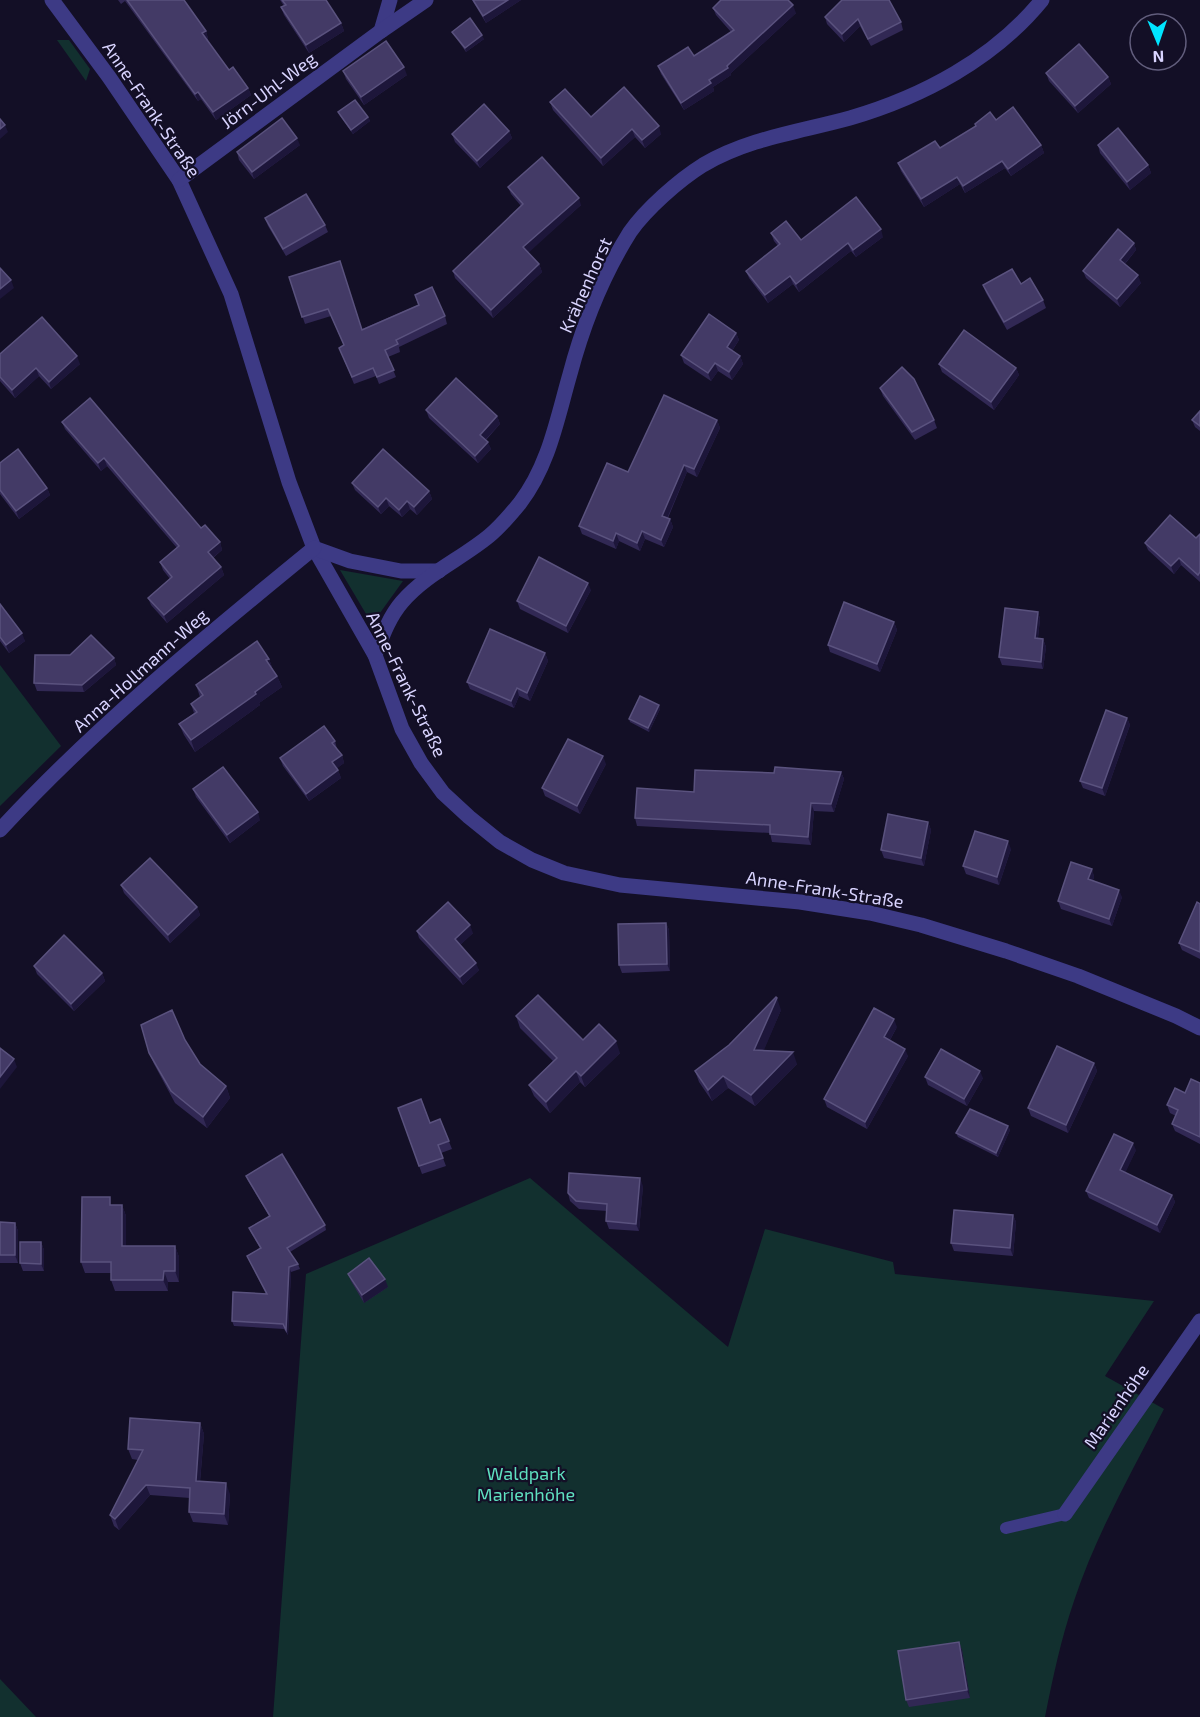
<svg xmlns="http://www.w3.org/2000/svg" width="1200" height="1717" viewBox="0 0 1200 1717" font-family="'Exo 2',sans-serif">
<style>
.green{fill:#12302f}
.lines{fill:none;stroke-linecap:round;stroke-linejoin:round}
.service{stroke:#3d3a85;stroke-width:12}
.minor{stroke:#3d3a85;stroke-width:15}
.wall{fill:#312854}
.shaded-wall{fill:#1d163a}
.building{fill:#433a66;stroke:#5a527e;stroke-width:1.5}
.labels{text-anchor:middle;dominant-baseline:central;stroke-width:4.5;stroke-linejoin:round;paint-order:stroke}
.street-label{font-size:18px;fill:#d9d4ff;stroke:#130f26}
.park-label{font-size:18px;fill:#5fe0c0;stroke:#130f26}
</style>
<rect width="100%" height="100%" fill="#130f26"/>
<!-- green -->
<g class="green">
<path d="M57 40H69L90 69 86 81Z"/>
<path d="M340 570 403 581 372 624Z"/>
<path d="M0 665 61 746 0 806Z"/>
<path d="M530 1178 728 1347 765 1229 893 1262 895 1274 1154 1301 1105 1376 1164 1409C1132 1472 1096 1534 1074 1601 1061 1639 1053 1677 1045 1717H273L306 1274Z"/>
<path d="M0 1679 36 1717H0Z"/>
</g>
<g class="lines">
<!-- service -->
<path class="service" d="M1006 1528 1065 1514"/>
<!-- minor -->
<g class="minor">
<path d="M52 0 109 77 179 180 231 294 289 482 314 548 375 655 402 729 421 763 443 793 469 817 500 842 532 860 564 873 620 885 800 902 870 913 921 925 1006 951 1078 976 1176 1016 1200 1028"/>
<path d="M381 31 390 0"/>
<path d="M179 180 381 31 426 0"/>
<path d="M314 548 350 561 401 571H439"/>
<path d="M375 655C382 637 389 617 402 602 426 574 461 559 489 536 500 527 511 514 520 503 549 465 557 419 570 374 583 325 603 275 630 232 646 209 679 180 703 165 749 138 799 132 850 118 922 97 994 59 1042 0"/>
<path d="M0 830C96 726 205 637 314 548"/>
<path d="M1065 1514 1200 1321"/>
</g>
</g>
<!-- wall -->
<g class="wall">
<path d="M118 0H184L206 31 208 39 207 40 229 70 248 88 251 95 216 120 201 99 198 101 125 1 121 4Z"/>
<path d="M280 0H326L341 23 344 31 309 53 284 15 281 7 284 6Z"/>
<path d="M472 0H521L486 23Z"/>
<path d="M713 8 796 13 730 74 731 75 713 87 714 91 684 110 661 74 658 66 694 56 731 32 716 15Z"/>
<path d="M825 17 901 22 903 30 871 46 860 26 844 42 827 24Z"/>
<path d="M452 32 484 39 466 52 454 35Z"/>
<path d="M343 71 407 75 364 105 346 79Z"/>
<path d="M1046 73 1108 77 1111 84 1078 113 1049 81Z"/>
<path d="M550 102 591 117 661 134 645 148 635 137 603 166 553 110Z"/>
<path d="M338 112 368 117 370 121 353 134 340 116Z"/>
<path d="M996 120 1041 145 1044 153 1011 176 1005 168 965 193 960 184 924 207 901 171 898 163 940 148 976 126 975 124Z"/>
<path d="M509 131 512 138 480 168 455 142 452 134Z"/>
<path d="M300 145 254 179 239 160 237 152Z"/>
<path d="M1098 145 1148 165 1151 173 1130 190 1100 153Z"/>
<path d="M508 187 581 205 528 252 539 264 542 272 493 318 455 278 453 271 521 206 511 194Z"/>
<path d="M265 218 325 225 328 232 286 256 268 226Z"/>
<path d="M771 233 801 240 883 237 856 257 851 251 799 292 793 284 768 303 749 278 746 271 778 246 774 241Z"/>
<path d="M1134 243 1136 250 1125 264 1141 283 1120 307 1086 278 1083 271Z"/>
<path d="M289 277 362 329 418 305 415 295 445 316 447 324 399 347 400 352 388 357 396 377 379 384 376 376 354 384 342 355 344 346 331 316 305 324Z"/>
<path d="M1021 284 1043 300 1046 308 1007 330 986 293 983 285Z"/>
<path d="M736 333 739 340 732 351 740 356 743 364 732 380 718 371 711 381 684 363 681 355Z"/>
<path d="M0 354 80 364 51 389 39 376 15 398 0 381Z"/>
<path d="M939 364 1016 368 1019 375 994 410 942 372Z"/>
<path d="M880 388 934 420 937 428 915 440 883 396Z"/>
<path d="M426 410 497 416 500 424 486 440 491 449 478 463 429 418Z"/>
<path d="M1200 411V431L1195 427 1192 420Z"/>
<path d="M717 420 720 428 697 477 687 472 668 518 670 519 673 527 664 547 645 539 640 551 619 541 616 549 582 534 579 526 628 472Z"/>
<path d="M62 422 220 542 222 550 213 558 221 567 224 575 167 623 151 605 148 598 170 579 163 570 160 562 177 548 107 466 101 471 65 429Z"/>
<path d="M0 463 47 488 50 495 19 519 0 494Z"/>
<path d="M352 483 429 491 432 499 417 515 410 509 402 517 389 506 381 514 355 490Z"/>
<path d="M1200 534V582L1181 565 1174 574 1148 550 1145 543 1196 538Z"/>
<path d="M591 590 568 633 520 609 517 601Z"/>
<path d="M0 604 25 641 9 653 0 641Z"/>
<path d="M1038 612 1040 619 1038 638 1043 639 1046 647 1043 669 1002 665 999 657Z"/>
<path d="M894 622 897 630 880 672 830 652 828 645Z"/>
<path d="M545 653 548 661 530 701 519 696 514 708 470 689 467 682Z"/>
<path d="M114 658 116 665 84 692 37 691 34 683Z"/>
<path d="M269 659 273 670 277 676 282 687 259 703 260 705 195 752 184 735 179 724 194 713 191 704 200 697 196 685Z"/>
<path d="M659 705 660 709 649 732 630 722 629 719Z"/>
<path d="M1127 718 1130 725 1105 796 1083 788 1080 781Z"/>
<path d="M335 741 337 749 342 755 344 763 337 768 341 778 309 801 283 766 280 758Z"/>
<path d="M606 764 580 814 545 796 542 788Z"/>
<path d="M841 772 844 779 834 812 814 811 811 845 772 842 770 833 637 826 635 818 694 792 774 773Z"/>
<path d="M193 789 260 820 230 843 196 797Z"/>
<path d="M928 822 931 830 924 866 884 858 881 850Z"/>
<path d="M1011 849 999 885 966 874 963 866Z"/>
<path d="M1092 869 1094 877 1093 880 1122 897 1112 926 1061 909 1058 901Z"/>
<path d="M121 885 197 907 200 915 170 943 124 893Z"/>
<path d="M1200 904V959L1182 950 1179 943Z"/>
<path d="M666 923 669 930 670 971 622 973 619 965Z"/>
<path d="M417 931 473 933 460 945 479 970 463 985 419 938Z"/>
<path d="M34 966 102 973 105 981 74 1011 37 974Z"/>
<path d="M781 1010 763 1051 797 1064 755 1106 728 1088 712 1101 699 1082 695 1071Z"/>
<path d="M516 1016 583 1040 620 1053 585 1087 580 1082 550 1113 534 1096 529 1085 553 1061 520 1028Z"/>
<path d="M897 1027 890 1040 908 1056 867 1129 827 1107 824 1099Z"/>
<path d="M185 1040 200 1064 226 1086 230 1098 207 1128 175 1103 154 1064 149 1053Z"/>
<path d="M1094 1063 1097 1071 1068 1133 1031 1116 1028 1108Z"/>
<path d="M925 1077 983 1078 967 1106 928 1085Z"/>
<path d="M1200 1083V1144L1175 1131 1172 1124 1176 1116 1170 1113 1167 1105Z"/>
<path d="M398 1108 430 1123 440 1119 452 1149 441 1153 446 1166 422 1174Z"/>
<path d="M1008 1126 1010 1130 998 1157 958 1137 956 1133Z"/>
<path d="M1136 1150 1125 1172 1172 1195 1175 1202 1160 1233 1089 1198 1086 1191Z"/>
<path d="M246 1176 325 1225 326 1230 290 1252 298 1264 300 1269 291 1272 288 1335 284 1329 234 1326 232 1321 266 1294 247 1256 260 1248 251 1233 249 1228 269 1216 248 1181Z"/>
<path d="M643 1186 639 1231 609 1229 606 1221 607 1211 579 1209 570 1201 568 1193Z"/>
<path d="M113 1205H122L126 1216V1246H175L179 1257V1282H168V1291H115L111 1280V1273H85L81 1262Z"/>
<path d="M1013 1215 1016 1222 1013 1256 954 1251 951 1243Z"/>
<path d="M0 1222 15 1223 18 1231V1263H0Z"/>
<path d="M41 1242 44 1250V1271H23L20 1263Z"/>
<path d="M348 1274 388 1287 364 1303 351 1281Z"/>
<path d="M200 1423 204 1434 200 1482 230 1494 228 1525 193 1522 189 1512 190 1498 150 1495 119 1530 114 1526 110 1515 138 1460 132 1459 128 1449Z"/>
<path d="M959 1642 962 1650 970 1698 909 1707 906 1700Z"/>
</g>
<!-- shaded-wall -->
<g class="shaded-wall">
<path d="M508 0H521L486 23 483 16Z"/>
<path d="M793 5 796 13 730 74 731 75 713 87 714 91 684 110 681 103 727 66Z"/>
<path d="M858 19 860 26 844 42 842 34Z"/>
<path d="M341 23 344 31 309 53 306 45Z"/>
<path d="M206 31 208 39 205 41 202 33Z"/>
<path d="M482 35 484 39 466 52 465 48Z"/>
<path d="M404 67 407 75 364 105 361 97Z"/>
<path d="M1108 77 1111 84 1078 113 1075 106Z"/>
<path d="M248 88 251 95 216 120 213 112Z"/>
<path d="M198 92 201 99 198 101 195 94Z"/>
<path d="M368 117 370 121 353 134 351 130Z"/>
<path d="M5 125 8 132 0 139V129Z"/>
<path d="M659 126 661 134 645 148 642 140Z"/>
<path d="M632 129 635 137 603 166 601 158Z"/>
<path d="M509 131 512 138 480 168 477 161Z"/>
<path d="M297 138 300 145 254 179 252 172Z"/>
<path d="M1041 145 1044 153 1011 176 1008 169Z"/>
<path d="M1002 161 1005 168 965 193 963 186Z"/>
<path d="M1148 165 1151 173 1130 190 1127 182Z"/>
<path d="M957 177 960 184 924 207 921 199Z"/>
<path d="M579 198 581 205 526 255 523 247Z"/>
<path d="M881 229 883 237 856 257 853 250Z"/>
<path d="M848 243 851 251 799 292 796 284Z"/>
<path d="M1134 243 1136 250 1122 267 1120 260Z"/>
<path d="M539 264 542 272 493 318 491 310Z"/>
<path d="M1138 275 1141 283 1120 307 1117 299Z"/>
<path d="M790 276 793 284 768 303 765 295Z"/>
<path d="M11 280 14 288 0 299V289Z"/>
<path d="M736 333 739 340 729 355 727 347Z"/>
<path d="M77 356 80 364 51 389 49 382Z"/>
<path d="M740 356 743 364 732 380 729 372Z"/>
<path d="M715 363 718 371 711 381 708 373Z"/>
<path d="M36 368 39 376 15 398 12 390Z"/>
<path d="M1016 368 1019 375 994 410 991 402Z"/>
<path d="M497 416 500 424 483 442 480 435Z"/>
<path d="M717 420 720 428 697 477 694 469Z"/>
<path d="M488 442 491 449 478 463 475 456Z"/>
<path d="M104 458 107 466 101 471 98 463Z"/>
<path d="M684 465 687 472 665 523 662 516Z"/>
<path d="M47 488 50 495 19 519 16 511Z"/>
<path d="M429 491 432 499 417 515 414 507Z"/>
<path d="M386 498 389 506 381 514 378 507Z"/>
<path d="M407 501 410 509 402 517 399 510Z"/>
<path d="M670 519 673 527 664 547 661 540Z"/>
<path d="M642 531 645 539 640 551 637 543Z"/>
<path d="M616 533 619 541 616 549 613 541Z"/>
<path d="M220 542 222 550 211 559 208 552Z"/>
<path d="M1179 558 1181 565 1174 574 1171 566Z"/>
<path d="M221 567 224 575 167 623 164 615Z"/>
<path d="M588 583 591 590 568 633 566 626Z"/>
<path d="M1038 612 1040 619 1037 645 1035 638Z"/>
<path d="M894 622 897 630 880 672 877 664Z"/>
<path d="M22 633 25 641 9 653 6 645Z"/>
<path d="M1043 639 1046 647 1043 669 1041 662Z"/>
<path d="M545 653 548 661 530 701 527 693Z"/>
<path d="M114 658 116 665 84 692 82 685Z"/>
<path d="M269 659 273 670 266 660Z"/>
<path d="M277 676 282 687 259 703 260 705 195 752 191 740 255 692Z"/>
<path d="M517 688 519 696 514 708 511 701Z"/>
<path d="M659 705 660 709 649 732 648 728Z"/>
<path d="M1127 718 1130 725 1105 796 1102 788Z"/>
<path d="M342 755 344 763 335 770 332 762Z"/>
<path d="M603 756 606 764 580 814 577 806Z"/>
<path d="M338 770 341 778 309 801 306 794Z"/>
<path d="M841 772 844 779 834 812 831 804Z"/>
<path d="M811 803 814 811 811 845 808 837Z"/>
<path d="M258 812 260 820 230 843 227 835Z"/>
<path d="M928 822 931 830 924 866 921 858Z"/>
<path d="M1008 841 1011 849 999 885 997 877Z"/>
<path d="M1092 869 1094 877 1091 886 1088 879Z"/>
<path d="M1119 890 1122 897 1112 926 1109 919Z"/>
<path d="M197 907 200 915 170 943 168 935Z"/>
<path d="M666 923 669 930 670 971 667 964Z"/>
<path d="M470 925 473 933 458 947 455 939Z"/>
<path d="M476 963 479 970 463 985 460 977Z"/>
<path d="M102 973 105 981 74 1011 71 1004Z"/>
<path d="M777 998 781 1010 759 1062 754 1050Z"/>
<path d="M894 1019 897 1027 887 1045 884 1037Z"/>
<path d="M616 1041 620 1053 585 1087 581 1076Z"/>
<path d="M905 1049 908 1056 867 1129 865 1122Z"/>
<path d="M793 1052 797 1064 755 1106 751 1095Z"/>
<path d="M14 1059 17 1067 0 1089V1077Z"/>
<path d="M1094 1063 1097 1071 1068 1133 1066 1125Z"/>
<path d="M576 1071 580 1082 550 1113 546 1102Z"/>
<path d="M980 1071 983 1078 967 1106 964 1099Z"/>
<path d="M723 1076 728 1088 712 1101 708 1090Z"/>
<path d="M226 1086 230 1098 207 1128 203 1117Z"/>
<path d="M1008 1126 1010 1130 998 1157 996 1153Z"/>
<path d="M1133 1143 1136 1150 1123 1178 1120 1170Z"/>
<path d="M640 1178 643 1186 639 1231 636 1224Z"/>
<path d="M1172 1195 1175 1202 1160 1233 1157 1225Z"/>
<path d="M122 1205 126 1216V1257L122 1246Z"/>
<path d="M1013 1215 1016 1222 1013 1256 1010 1248Z"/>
<path d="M15 1223 18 1231V1263L15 1255Z"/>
<path d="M41 1242 44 1250V1271L41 1264Z"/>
<path d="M175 1246 179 1257V1282L175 1271Z"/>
<path d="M289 1267 291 1272 288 1335 286 1330Z"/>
<path d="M164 1271 168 1282V1291L163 1280Z"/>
<path d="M385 1279 388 1287 364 1303 362 1295Z"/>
<path d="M200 1423 204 1434 199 1492 196 1481Z"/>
<path d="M226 1483 230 1494 228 1525 224 1514Z"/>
<path d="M146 1485 150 1495 119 1530 115 1519Z"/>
<path d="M959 1642 962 1650 970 1698 967 1690Z"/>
</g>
<!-- building -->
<g class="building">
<path d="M127 0H184L206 31 202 33 229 70 233 67 248 88 213 112 198 92 195 94Z"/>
<path d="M282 0H326L341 23 306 45 281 7 286 5Z"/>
<path d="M473 0H508L483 16Z"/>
<path d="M721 0H788L793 5 727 66 728 68 709 80 711 83 681 103 658 66 688 47 694 56 734 30 713 8Z"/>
<path d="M842 0H889L901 22 868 39 858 19 842 34 825 17Z"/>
<path d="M470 18 482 35 465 48 452 32Z"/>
<path d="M386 41 404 67 361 97 343 71Z"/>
<path d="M1079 44 1108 77 1075 106 1046 73Z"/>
<path d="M624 87 659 126 642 140 632 129 601 158 550 102 565 89 591 117Z"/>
<path d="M355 100 368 117 351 130 338 112Z"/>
<path d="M484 104 509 131 477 161 452 134Z"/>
<path d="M1013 107 1041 145 1008 169 1002 161 963 186 957 177 921 199 898 163 935 141 940 148 976 126 975 124 990 112 996 120Z"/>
<path d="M282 118 297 138 252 172 237 152Z"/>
<path d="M0 119 5 125 0 129Z"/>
<path d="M1118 128 1148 165 1127 182 1098 145Z"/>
<path d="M542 157 579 198 523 247 539 264 491 310 453 271 523 204 508 187Z"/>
<path d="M306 194 325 225 283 249 265 218Z"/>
<path d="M856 197 881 229 853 250 848 243 796 284 790 276 765 295 746 271 780 244 771 233 786 221 801 240Z"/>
<path d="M1118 229 1134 243 1120 260 1138 275 1117 299 1083 271Z"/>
<path d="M340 261 362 330 419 305 415 295 432 287 445 316 396 340 398 344 385 350 394 370 377 377 373 368 352 377 339 348 344 345 328 309 302 317 289 277Z"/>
<path d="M0 268 11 280 0 289Z"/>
<path d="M1012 269 1021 284 1030 278 1043 300 1004 322 983 285Z"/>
<path d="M709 314 736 333 727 347 740 356 729 372 715 363 708 373 681 355Z"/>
<path d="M42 317 77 356 49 382 36 368 12 390 0 377V354Z"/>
<path d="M964 330 1016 368 991 402 939 364Z"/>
<path d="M902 367 914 379 934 420 912 432 880 388Z"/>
<path d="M456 378 497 416 480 435 488 442 475 456 426 410Z"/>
<path d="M664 395 717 420 694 469 684 465 662 516 670 519 661 540 642 531 637 543 616 533 613 541 579 526 607 463 628 472Z"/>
<path d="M90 398 201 528 205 525 220 542 208 552 221 567 164 615 148 598 172 577 160 562 179 546 104 458 98 463 62 422Z"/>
<path d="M1200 411V426L1192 420Z"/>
<path d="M18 449 47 488 16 511 0 490V463Z"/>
<path d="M383 449 429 491 414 507 407 501 399 510 386 498 378 507 352 483Z"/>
<path d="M1170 515 1196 538 1200 534V572L1198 575 1179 558 1171 566 1145 543Z"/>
<path d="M539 557 588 583 566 626 517 601Z"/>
<path d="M844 602 894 622 877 664 828 645Z"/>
<path d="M0 604 22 633 6 645 0 637Z"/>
<path d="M1005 608 1038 612 1035 638 1043 639 1041 662 999 657Z"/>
<path d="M490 629 545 653 527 693 517 688 511 701 467 682Z"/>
<path d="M91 635 114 658 82 685 34 683 35 655H70Z"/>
<path d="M257 641 269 659 266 660 277 676 255 692 256 694 191 740 179 724 197 712 191 704 203 695 196 685Z"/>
<path d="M640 696 659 705 648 728 629 719Z"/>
<path d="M1106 710 1127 718 1102 788 1080 781Z"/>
<path d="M324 726 335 741 332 743 342 755 332 762 338 770 306 794 280 758Z"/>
<path d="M568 739 603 756 577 806 542 788Z"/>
<path d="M223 767 258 812 227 835 193 789Z"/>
<path d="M775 767 841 772 831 804 811 803 808 837 770 834V825L635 818 637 788 694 792 695 770 774 773Z"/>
<path d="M888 814 928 822 921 858 881 850Z"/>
<path d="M975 831 1008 841 997 877 963 866Z"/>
<path d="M150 858 197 907 168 935 121 885Z"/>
<path d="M1071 862 1092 869 1088 879 1119 890 1109 919 1058 901Z"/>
<path d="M448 902 470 925 455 939 476 963 460 977 417 931Z"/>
<path d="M1197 902 1200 904V952L1179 943Z"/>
<path d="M666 923 667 964 619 965 618 924Z"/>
<path d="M64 935 102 973 71 1004 34 966Z"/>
<path d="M538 995 583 1040 599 1024 616 1041 581 1076 576 1071 546 1102 529 1085 557 1058 516 1016Z"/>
<path d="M776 997 777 998 754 1050 793 1052 751 1095 723 1076 708 1090 695 1071 729 1045Z"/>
<path d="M874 1008 894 1019 884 1037 905 1049 865 1122 824 1099Z"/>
<path d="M172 1010 185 1040 200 1064 226 1086 203 1117 171 1091 149 1053 141 1025Z"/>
<path d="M1057 1046 1094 1063 1066 1125 1028 1108Z"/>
<path d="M0 1048 14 1059 0 1077Z"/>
<path d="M941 1049 980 1071 964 1099 925 1077Z"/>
<path d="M1191 1079 1200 1083V1137L1172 1124 1178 1110 1167 1105 1175 1088 1185 1093Z"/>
<path d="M421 1099 430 1123 440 1119 449 1141 438 1145 443 1158 419 1166 398 1108Z"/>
<path d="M970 1109 1008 1126 996 1153 956 1133Z"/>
<path d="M1114 1134 1133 1143 1120 1170 1172 1195 1157 1225 1086 1191Z"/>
<path d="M282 1154 325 1225 287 1248 298 1264 289 1267 286 1330 283 1324 232 1321 233 1292 267 1294 247 1256 261 1248 249 1228 270 1216 246 1176Z"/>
<path d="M569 1173 640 1178 636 1224 606 1221 607 1204 576 1201 568 1193Z"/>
<path d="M82 1197H110V1205H122V1246H175V1271H164L163 1280H111V1262H81Z"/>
<path d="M954 1210 1013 1215 1010 1248 951 1243Z"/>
<path d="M0 1222 15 1223V1255H0Z"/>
<path d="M20 1242H41V1264L20 1263Z"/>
<path d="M369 1258 385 1279 362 1295 348 1274Z"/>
<path d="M130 1418 200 1423 196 1481 226 1483 224 1514 189 1512 190 1488 146 1485 115 1519 110 1515 143 1450 128 1449Z"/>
<path d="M959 1642 967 1690 906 1700 898 1651Z"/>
</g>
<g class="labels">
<!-- street labels -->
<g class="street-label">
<text transform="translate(268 90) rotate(-37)">Jörn-Uhl-Weg</text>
<text transform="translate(152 109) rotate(56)">Anne-Frank-Straße</text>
<text transform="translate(585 285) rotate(-66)">Krähenhorst</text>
<text transform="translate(140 670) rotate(-42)">Anna-Hollmann-Weg</text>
<text transform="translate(407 684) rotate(64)">Anne-Frank-Straße</text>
<text transform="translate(825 889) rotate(9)">Anne-Frank-Straße</text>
<text transform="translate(1116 1406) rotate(-55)">Marienhöhe</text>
</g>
<!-- park labels -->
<g class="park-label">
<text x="526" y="1473">Waldpark<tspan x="526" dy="21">Marienhöhe</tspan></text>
</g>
</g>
<!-- north arrow -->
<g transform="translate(1158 42) rotate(178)"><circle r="28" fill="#130f26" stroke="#625e7d" stroke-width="1.5"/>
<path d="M0-4.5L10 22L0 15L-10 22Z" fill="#00e5ff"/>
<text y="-9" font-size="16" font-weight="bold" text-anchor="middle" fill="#d9d4ff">N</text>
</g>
</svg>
